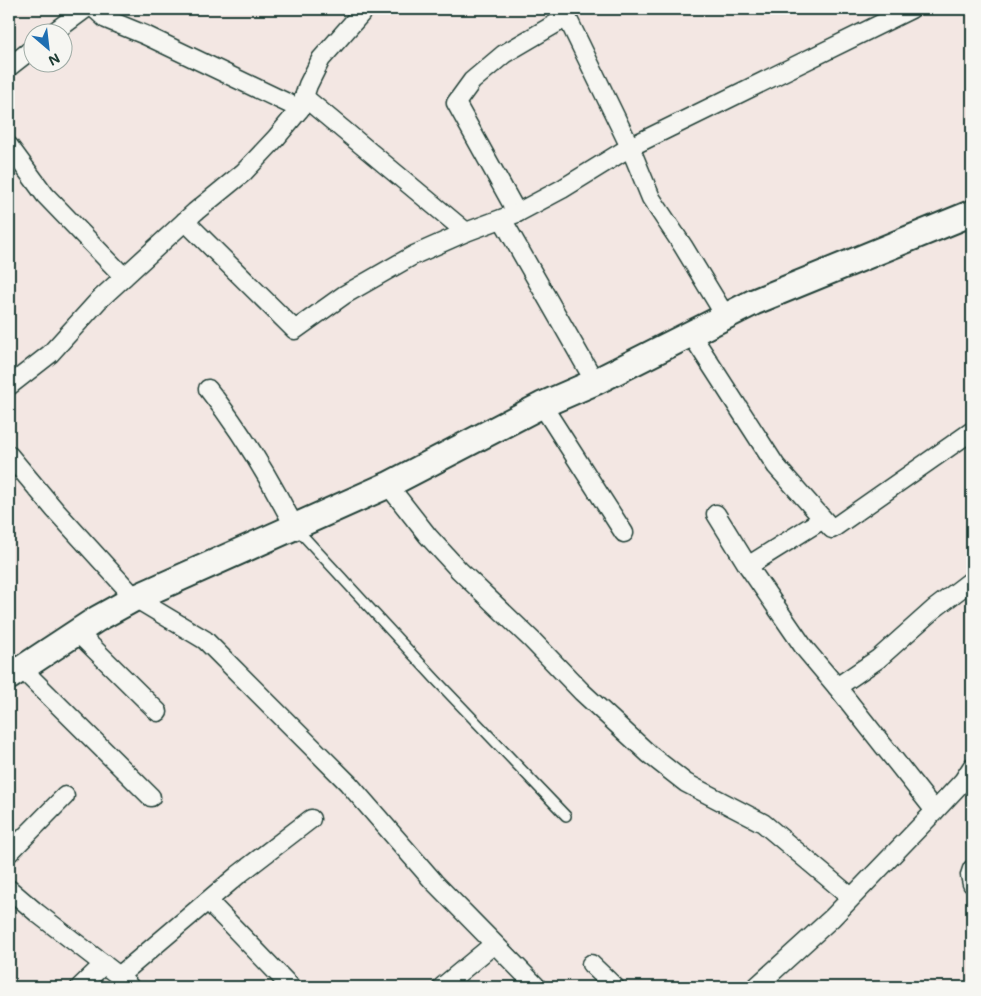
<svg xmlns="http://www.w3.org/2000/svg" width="981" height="996" viewBox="0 0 981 996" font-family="Mali,sans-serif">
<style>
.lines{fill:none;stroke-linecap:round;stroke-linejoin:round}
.lane-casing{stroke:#1f3d34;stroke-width:12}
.street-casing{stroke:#1f3d34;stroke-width:21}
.secondary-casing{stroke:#1f3d34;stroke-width:29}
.lane{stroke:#f6f6f2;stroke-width:9}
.street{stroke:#f6f6f2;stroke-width:18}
.secondary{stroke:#f6f6f2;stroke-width:25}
</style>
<rect width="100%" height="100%" fill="#f3e7e3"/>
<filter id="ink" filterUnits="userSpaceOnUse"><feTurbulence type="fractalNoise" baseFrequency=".02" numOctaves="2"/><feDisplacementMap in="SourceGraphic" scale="10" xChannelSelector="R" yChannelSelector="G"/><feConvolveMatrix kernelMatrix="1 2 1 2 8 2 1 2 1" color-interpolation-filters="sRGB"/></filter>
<g filter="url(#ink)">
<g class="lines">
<defs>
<path id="lane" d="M296 528 436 680 566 816"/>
<g id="street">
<path d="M95 9 106 19 145 35 300 109"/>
<path d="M563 9 630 147 651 198 683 246 726 317"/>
<path d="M54 32 85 9"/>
<path d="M9 67 32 49"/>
<path d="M304 97 466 232"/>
<path d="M9 146 45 195 124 277"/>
<path d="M517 213 456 103 472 81 504 54 567 17"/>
<path d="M502 219 595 382"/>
<path d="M185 221 295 330 344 295 414 255 466 232 517 213 562 189 630 147 911 9"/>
<path d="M691 334 776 466 832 529 972 431"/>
<path d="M9 386 50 354 99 300 195 212 244 172 276 138 300 109 308 85 321 59 365 9"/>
<path d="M208 389C242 432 270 479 295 528"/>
<path d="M542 405 624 533"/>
<path d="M9 455 55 510 135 598 205 640 348 783 434 882 537 987"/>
<path d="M388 485 428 536 459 570 532 640 582 692 649 754 686 783 763 823 851 897"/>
<path d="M716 514 748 566 805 649 837 687"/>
<path d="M748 566 823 519"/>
<path d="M77 632 158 712"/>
<path d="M22 669 151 797"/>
<path d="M935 811 837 687 878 659 934 609 972 580"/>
<path d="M9 853 65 796"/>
<path d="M972 869 970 875 972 884"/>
<path d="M9 889 37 913 119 976 130 987"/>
<path d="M208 901 291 987"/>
<path d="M591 964 615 987"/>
<path d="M119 976 238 875 311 819"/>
<path d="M80 987 104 964"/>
<path d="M442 987 494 944"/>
<path d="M756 987 832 918 935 811 963 781 972 767"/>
</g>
<path id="secondary" d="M9 677 97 619 135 598 388 485 542 405 595 382 754 302 972 213"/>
</defs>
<!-- lane casing -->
<use href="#lane" class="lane-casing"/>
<!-- street casing -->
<use href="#street" class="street-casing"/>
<!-- secondary casing -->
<use href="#secondary" class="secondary-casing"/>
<!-- lane -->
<use href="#lane" class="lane"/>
<!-- street -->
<use href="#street" class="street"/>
<!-- secondary -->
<use href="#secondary" class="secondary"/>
</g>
</g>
<!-- margin -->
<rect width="981" height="996" fill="none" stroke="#f6f6f2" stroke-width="30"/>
<rect x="15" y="15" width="951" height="966" fill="none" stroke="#1f3d34" stroke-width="2" filter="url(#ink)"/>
<!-- north arrow -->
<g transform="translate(48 48) rotate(152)"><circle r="24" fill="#f6f6f2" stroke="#a0aca6"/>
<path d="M0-4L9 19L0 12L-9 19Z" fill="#1f6fb2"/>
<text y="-8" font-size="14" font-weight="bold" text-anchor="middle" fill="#1f3d34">N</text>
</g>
</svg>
